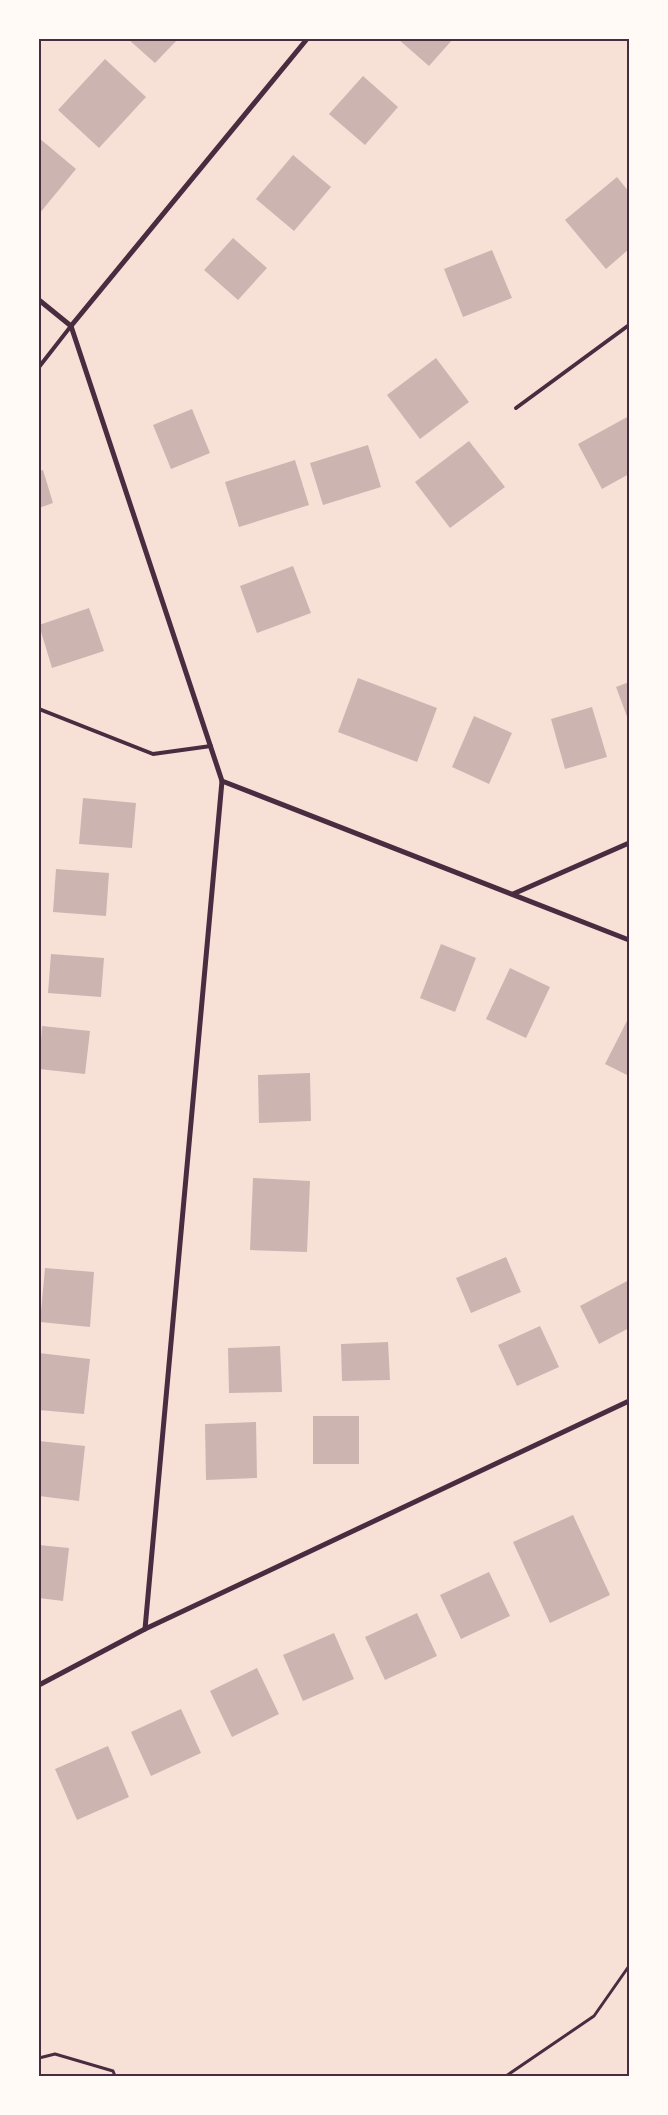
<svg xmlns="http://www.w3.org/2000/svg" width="668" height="2115" viewBox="0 0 668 2115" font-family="Manrope,sans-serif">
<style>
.building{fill:#ccb4b1}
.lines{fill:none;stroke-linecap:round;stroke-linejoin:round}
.path{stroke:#4a2c40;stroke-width:3}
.service{stroke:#4a2c40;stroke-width:4}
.minor{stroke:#4a2c40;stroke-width:5}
.neatline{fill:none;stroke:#4a2c40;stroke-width:2}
</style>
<rect width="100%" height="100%" fill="#f7e1d7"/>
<!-- building -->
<g class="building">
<path d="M128 39H178L155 63Z"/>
<path d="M398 39H453L429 66Z"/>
<path d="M105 59 146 97 99 148 58 110Z"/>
<path d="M363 76 398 107 365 145 329 114Z"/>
<path d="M39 138 76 169 39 214Z"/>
<path d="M293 155 331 187 294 231 256 199Z"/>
<path d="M617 177 629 192V249L606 269 565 220Z"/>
<path d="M233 238 267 268 238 300 204 270Z"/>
<path d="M492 250 512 298 463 317 444 269Z"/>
<path d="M436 358 469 402 420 439 387 395Z"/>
<path d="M192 409 210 453 171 469 153 425Z"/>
<path d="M629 416V474L602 489 578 444Z"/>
<path d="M469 441 505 487 450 528 415 482Z"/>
<path d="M368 445 381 487 323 505 310 463Z"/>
<path d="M295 460 309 505 239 527 225 482Z"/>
<path d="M43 470 53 503 39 508V471Z"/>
<path d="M293 566 311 613 257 633 240 586Z"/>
<path d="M89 608 104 651 52 668 39 625Z"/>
<path d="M358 678 437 708 417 762 338 732Z"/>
<path d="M629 682V722L616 687Z"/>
<path d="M592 707 607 757 565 769 551 719Z"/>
<path d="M474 716 512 733 489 784 452 767Z"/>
<path d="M83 798 136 803 132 848 79 844Z"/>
<path d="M56 869 109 873 106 916 53 912Z"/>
<path d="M441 944 476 958 455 1012 420 998Z"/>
<path d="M51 954 104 958 101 997 48 993Z"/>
<path d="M510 968 550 987 526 1038 486 1019Z"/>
<path d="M629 1017V1076L605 1064Z"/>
<path d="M42 1026 90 1031 85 1074 39 1069Z"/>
<path d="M310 1073 311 1121 259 1123 258 1075Z"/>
<path d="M253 1178 310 1181 307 1252 250 1250Z"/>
<path d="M506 1257 521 1292 471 1313 456 1278Z"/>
<path d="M45 1268 94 1272 90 1327 40 1322Z"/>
<path d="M629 1280V1328L599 1344 580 1306Z"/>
<path d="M540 1326 559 1367 517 1386 498 1345Z"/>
<path d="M388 1342 390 1380 342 1381 341 1344Z"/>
<path d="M280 1346 282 1392 229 1393 228 1348Z"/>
<path d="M39 1353 90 1359 84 1414 39 1410Z"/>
<rect x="313" y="1416" width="46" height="48"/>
<path d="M256 1422 257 1478 206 1480 205 1424Z"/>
<path d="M39 1441 85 1446 79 1501 39 1496Z"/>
<path d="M573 1515 610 1595 550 1623 513 1542Z"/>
<path d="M39 1545 69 1548 63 1601 39 1598Z"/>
<path d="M489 1572 510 1616 461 1639 440 1595Z"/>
<path d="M417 1613 437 1656 385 1680 365 1637Z"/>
<path d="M334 1633 354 1679 303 1701 283 1655Z"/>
<path d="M257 1668 279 1714 232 1737 210 1691Z"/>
<path d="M181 1709 201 1753 151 1776 131 1732Z"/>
<path d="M108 1746 129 1797 77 1820 55 1769Z"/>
</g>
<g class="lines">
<!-- path -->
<g class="path">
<path d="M39 2058 55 2054 113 2071 115 2076"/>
<path d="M506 2076 594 2016 629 1966"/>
</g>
<!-- service -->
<g class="service">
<path d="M39 367 71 326"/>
<path d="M516 408 629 325"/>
<path d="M39 709 153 754 211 746"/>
</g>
<!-- minor -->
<g class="minor">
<path d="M39 300 71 326 222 781 145 1629"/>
<path d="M71 326 307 39"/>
<path d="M222 781 629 940"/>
<path d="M513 894 629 843"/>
<path d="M39 1685 145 1629 629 1401"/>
</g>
</g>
<!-- border -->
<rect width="668" height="2115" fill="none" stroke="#fffaf5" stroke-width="80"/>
<rect x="40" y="40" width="588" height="2035" class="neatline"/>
</svg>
